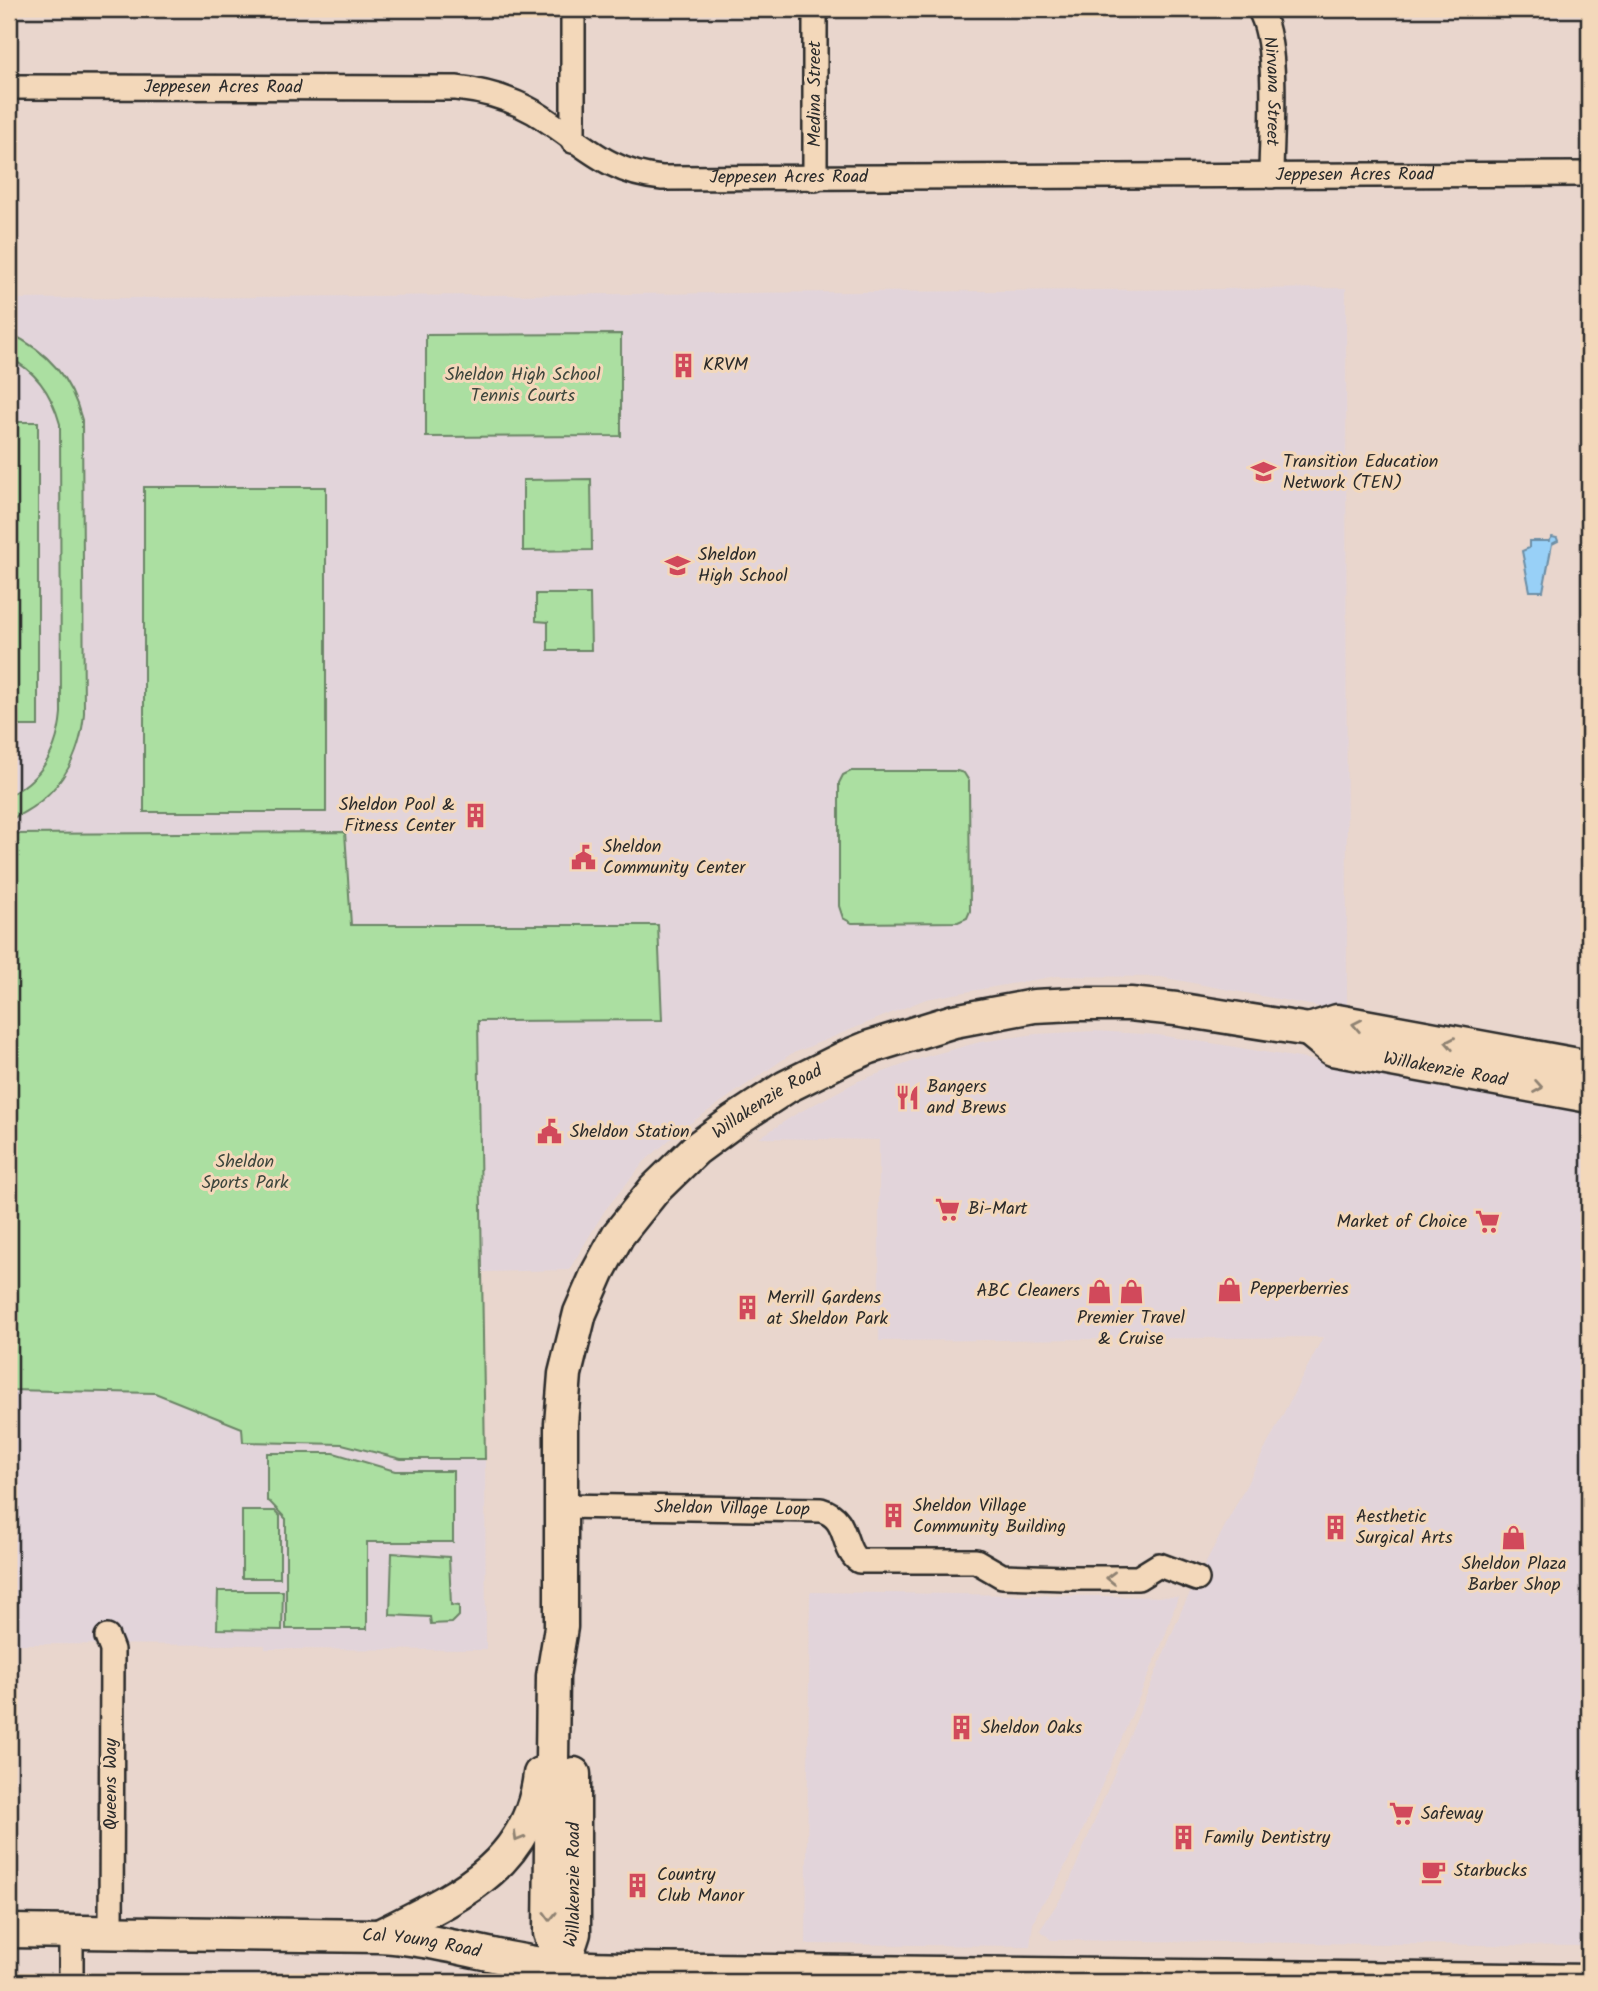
<svg xmlns="http://www.w3.org/2000/svg" width="1598" height="1991" viewBox="0 0 1598 1991" font-family="Kalam,sans-serif">
<style>
.built{fill:#e2d4da}
.green{fill:#abdfa1;stroke:#6b8566;stroke-width:2}
.water{fill:#98d0f7;stroke:#6c8ea5;stroke-width:2}
.lines{fill:none;stroke-linecap:round;stroke-linejoin:round}
.street-casing{stroke:#2b2b2b;stroke-width:28}
.secondary-casing{stroke:#2b2b2b;stroke-width:37}
.street{stroke:#f3d8ba;stroke-width:23}
.secondary{stroke:#f3d8ba;stroke-width:32}
.oneway{stroke:#8f8272}
.labels{text-anchor:middle;dominant-baseline:central;stroke-width:6;stroke-linejoin:round;paint-order:stroke}
.street-label{font-size:18px;fill:#2b2b2b;stroke:#f3d8ba}
.poi-label{font-size:18px;fill:#2b2b2b;stroke:#f3d8ba;text-anchor:start}
.park-label{font-size:18px;fill:#3e463d;stroke:#f3d8ba}
</style>
<rect width="100%" height="100%" fill="#e9d6cd"/>
<filter id="ink" filterUnits="userSpaceOnUse"><feTurbulence type="fractalNoise" baseFrequency=".0143" numOctaves="2"/><feDisplacementMap in="SourceGraphic" scale="14" xChannelSelector="R" yChannelSelector="G"/><feConvolveMatrix kernelMatrix="1 2 1 2 8 2 1 2 1" color-interpolation-filters="sRGB"/></filter>
<g filter="url(#ink)">
<!-- built -->
<g class="built">
<path d="M1346 288 1347 1012 1161 977 1056 976 926 999 791 1054 682 1129 645 1161 605 1210 569 1270 482 1272 478 1021 661 1020 658 925H350L344 832 9 834V299Z"/>
<path d="M1095 1031 1158 1035 1230 1046 1455 1085 1589 1106V1933L1584 1946 1051 1940 1040 1930 1066 1890 1182 1609 1323 1337 879 1341V1140L759 1138 796 1114 858 1081 928 1056 980 1042 1036 1034Z"/>
<path d="M9 1390 155 1393 243 1428V1442L342 1444 401 1459H485L486 1650 265 1649V1645L9 1644Z"/>
<path d="M810 1592 1178 1597 1165 1636 1080 1837 1053 1890 1040 1906 1033 1924 1030 1946 806 1944Z"/>
</g>
<!-- green -->
<g class="green">
<path d="M9 333C48 351 71 378 82 420L84 713C80 763 55 800 9 820V795C42 779 58 749 61 713L60 424C52 395 37 371 9 358Z"/>
<path d="M621 334V436L426 437V335Z"/>
<rect x="9" y="422" width="29" height="304"/>
<path d="M591 479 592 550 523 551V480Z"/>
<rect x="144" y="487" width="182" height="325"/>
<path d="M536 594H590L591 650H548V622L536 621Z"/>
<path d="M851 771H957L964 773 969 781 970 911 967 918 958 922 852 923 843 918 839 906V783L843 775Z"/>
<path d="M345 832 351 925H658L662 1020 478 1021 485 1459H401L342 1444 243 1442 242 1428 155 1393 9 1390V834Z"/>
<path d="M267 1453H334L395 1471H453V1542H367V1629H286V1519L270 1502 267 1501Z"/>
<path d="M242 1511H275L280 1516V1578H242Z"/>
<path d="M392 1553 449 1557 451 1605 459 1606V1616L452 1623 431 1624 430 1617 390 1615Z"/>
<path d="M218 1591H283L282 1630 217 1629Z"/>
</g>
<!-- water -->
<path class="water" d="M1552 537 1557 538 1558 541 1552 544 1543 591H1530L1522 551 1529 548V541H1549Z"/>
<g class="lines">
<defs>
<g id="street">
<path d="M573 9V141"/>
<path id="s1" d="M1259 9C1280 43 1271 134 1271 176"/>
<path id="s2" d="M9 87 456 88C484 91 510 98 534 112 579 139 605 173 662 178L1589 174"/>
<path d="M815 179V9"/>
<path id="s3" d="M560 1506 821 1510C850 1518 841 1550 859 1561H976L1002 1576 1066 1578H1138L1159 1565 1197 1579"/>
<path d="M107 1637 112 1650 111 1932"/>
<path d="M71 1982V1932"/>
</g>
<g id="secondary">
<path id="s4" d="M1309 1030 1332 1049 1589 1096"/>
<path id="s5" d="M9 1931 379 1936C433 1939 477 1953 529 1962 560 1968 591 1968 622 1969L1589 1981"/>
<path d="M381 1935C454 1898 530 1867 540 1774"/>
<path id="s6" d="M563 1967 550 1933 553 1676 561 1627V1424L565 1374 580 1313 598 1272 618 1235 654 1190 696 1149 734 1121 786 1087 846 1057 870 1047 954 1021 1034 1006 1076 1004H1130L1176 1009 1309 1030 1337 1021 1589 1067"/>
<path id="s7" d="M563 1967 574 1933V1774"/>
</g>
</defs>
<!-- street casing -->
<use href="#street" class="street-casing"/>
<!-- secondary casing -->
<use href="#secondary" class="secondary-casing"/>
<!-- street -->
<use href="#street" class="street"/>
<!-- secondary -->
<use href="#secondary" class="secondary"/>
</g>
<!-- one-way arrows -->
<defs><path id="oneway-chevron" d="M-2-3.5L2.5 0L-2 3.5" fill="none" stroke-width="1.6" stroke-linecap="round" stroke-linejoin="round" transform="scale(1.75)"/></defs>
<g class="oneway">
<use href="#oneway-chevron" transform="translate(1357 1025) rotate(-169)"/>
<use href="#oneway-chevron" transform="translate(1450 1043) rotate(-169)"/>
<use href="#oneway-chevron" transform="translate(1538 1087) rotate(10)"/>
<use href="#oneway-chevron" transform="translate(1111 1578) rotate(-179)"/>
<use href="#oneway-chevron" transform="translate(518 1837) rotate(120)"/>
<use href="#oneway-chevron" transform="translate(550 1916) rotate(91)"/>
</g>
</g>
<!-- icons -->
<defs>
<symbol id="building-bare" viewBox="-9 -9 18 18"><path d="M-4-6H4V6H1V3H-1V6H-4ZM-2.5-4.3h1.7v1.8h-1.7ZM.8-4.3h1.7v1.8H.8ZM-2.5-1h1.7V.8h-1.7ZM.8-1h1.7V.8H.8Z" fill="#d1495b" stroke="#f3d8ba" stroke-width="2.5" paint-order="stroke"/></symbol>
<symbol id="school-bare" viewBox="-9 -9 18 18"><path d="M0-5L7-2L0 1L-7-2ZM-4 1L0 2.5L4 1V4Q0 6-4 4Z" fill="#d1495b" stroke="#f3d8ba" stroke-width="2.5" paint-order="stroke"/></symbol>
<symbol id="civic-bare" viewBox="-9 -9 18 18"><path d="M-.6-6.5H3V-4.5H.6V-3L4-1V1h2V6H-6V1h2V-1L-.6-3ZM-1.2 2.5V6h2.4V2.5Z" fill="#d1495b" stroke="#f3d8ba" stroke-width="2.5" paint-order="stroke"/></symbol>
<symbol id="restaurant-bare" viewBox="-9 -9 18 18"><path d="M-5-6h1v4h1v-4h1v4h1v-4h1v5L-1.5 .5V6h-2V.5L-5-1ZM5-6V6H3V1.5H1.5Q1.5-4 5-6Z" fill="#d1495b" stroke="#f3d8ba" stroke-width="2.5" paint-order="stroke"/></symbol>
<symbol id="supermarket-bare" viewBox="-9 -9 18 18"><path d="M-6-5.5h2.5l.6 2H6L4.5 2H-2.5L-4.4-4H-6ZM-1.5 3.2a1.3 1.3 0 1 0 .1 0ZM3 3.2a1.3 1.3 0 1 0 .1 0Z" fill="#d1495b" stroke="#f3d8ba" stroke-width="2.5" paint-order="stroke"/></symbol>
<symbol id="shop-bare" viewBox="-9 -9 18 18"><path d="M-5-2.5h2.3a2.7 3.5 0 0 1 5.4 0H5L5.5 6h-11ZM-1.5-2.5h3a1.5 2.3 0 0 0-3 0Z" fill="#d1495b" stroke="#f3d8ba" stroke-width="2.5" paint-order="stroke"/></symbol>
<symbol id="cafe-bare" viewBox="-9 -9 18 18"><path d="M-5.5-4.5H6V0H3Q3 3.5 0 3.5H-2.5Q-5.5 3.5-5.5 0ZM3-3.2v2h1.7v-2ZM-6 4.5H4V6H-6Z" fill="#d1495b" stroke="#f3d8ba" stroke-width="2.5" paint-order="stroke"/></symbol>
</defs>
<g fill-rule="evenodd">
<use href="#building-bare" x="666" y="348" width="35" height="35"/>
<use href="#school-bare" x="1246" y="454" width="35" height="35"/>
<use href="#school-bare" x="660" y="548" width="35" height="35"/>
<use href="#building-bare" x="458" y="798" width="35" height="35"/>
<use href="#civic-bare" x="566" y="840" width="35" height="35"/>
<use href="#restaurant-bare" x="890" y="1080" width="35" height="35"/>
<use href="#civic-bare" x="532" y="1114" width="35" height="35"/>
<use href="#supermarket-bare" x="930" y="1192" width="35" height="35"/>
<use href="#supermarket-bare" x="1470" y="1204" width="35" height="35"/>
<use href="#shop-bare" x="1212" y="1272" width="35" height="35"/>
<use href="#shop-bare" x="1082" y="1274" width="35" height="35"/>
<use href="#shop-bare" x="1114" y="1274" width="35" height="35"/>
<use href="#building-bare" x="730" y="1290" width="35" height="35"/>
<use href="#building-bare" x="876" y="1498" width="35" height="35"/>
<use href="#building-bare" x="1318" y="1510" width="35" height="35"/>
<use href="#shop-bare" x="1496" y="1520" width="35" height="35"/>
<use href="#building-bare" x="944" y="1710" width="35" height="35"/>
<use href="#supermarket-bare" x="1384" y="1796" width="35" height="35"/>
<use href="#building-bare" x="1166" y="1820" width="35" height="35"/>
<use href="#cafe-bare" x="1416" y="1854" width="35" height="35"/>
<use href="#building-bare" x="620" y="1868" width="35" height="35"/>
</g>
<g class="labels">
<!-- street labels -->
<g class="street-label">
<text stroke="none"><textPath href="#s2" startOffset="214">Jeppesen Acres Road</textPath></text>
<text stroke="none"><textPath href="#s1" startOffset="84">Nirvana Street</textPath></text>
<text transform="translate(815 94) rotate(-90)">Medina Street</text>
<text stroke="none"><textPath href="#s2" startOffset="1368">Jeppesen Acres Road</textPath></text>
<text stroke="none"><textPath href="#s2" startOffset="802">Jeppesen Acres Road</textPath></text>
<text stroke="none"><textPath href="#s4" startOffset="145">Willakenzie Road</textPath></text>
<text stroke="none"><textPath href="#s6" startOffset="948">Willakenzie Road</textPath></text>
<text stroke="none"><textPath href="#s3" startOffset="172">Sheldon Village Loop</textPath></text>
<text transform="translate(111 1784) rotate(-90)">Queens Way</text>
<text stroke="none"><textPath href="#s7" startOffset="84">Willakenzie Road</textPath></text>
<text stroke="none"><textPath href="#s5" startOffset="413">Cal Young Road</textPath></text>
</g>
<!-- poi labels -->
<g class="poi-label">
<text x="703" y="365">KRVM</text>
<text x="1283" y="462">Transition Education<tspan x="1283" dy="21">Network (TEN)</tspan></text>
<text x="698" y="555">Sheldon<tspan x="698" dy="21">High School</tspan></text>
<text x="455" y="805" text-anchor="end">Sheldon Pool &amp;<tspan x="455" dy="21">Fitness Center</tspan></text>
<text x="603" y="847">Sheldon<tspan x="603" dy="21">Community Center</tspan></text>
<text x="927" y="1087">Bangers<tspan x="927" dy="21">and Brews</tspan></text>
<text x="570" y="1132">Sheldon Station</text>
<text x="968" y="1209">Bi-Mart</text>
<text x="1467" y="1222" text-anchor="end">Market of Choice</text>
<text x="1250" y="1289">Pepperberries</text>
<text x="1080" y="1291" text-anchor="end">ABC Cleaners</text>
<text x="767" y="1298">Merrill Gardens<tspan x="767" dy="21">at Sheldon Park</tspan></text>
<text x="1131" y="1318" text-anchor="middle">Premier Travel<tspan x="1131" dy="21">&amp; Cruise</tspan></text>
<text x="913" y="1506">Sheldon Village<tspan x="913" dy="21">Community Building</tspan></text>
<text x="1356" y="1517">Aesthetic<tspan x="1356" dy="21">Surgical Arts</tspan></text>
<text x="1514" y="1564" text-anchor="middle">Sheldon Plaza<tspan x="1514" dy="21">Barber Shop</tspan></text>
<text x="981" y="1728">Sheldon Oaks</text>
<text x="1421" y="1814">Safeway</text>
<text x="1204" y="1838">Family Dentistry</text>
<text x="1454" y="1871">Starbucks</text>
<text x="657" y="1875">Country<tspan x="657" dy="21">Club Manor</tspan></text>
</g>
<!-- park labels -->
<g class="park-label">
<text x="523" y="375">Sheldon High School<tspan x="523" dy="21">Tennis Courts</tspan></text>
<text x="245" y="1162">Sheldon<tspan x="245" dy="21">Sports Park</tspan></text>
</g>
</g>
<!-- margin -->
<rect width="1598" height="1991" fill="none" stroke="#f3d8ba" stroke-width="35"/>
<rect x="18" y="18" width="1563" height="1956" fill="none" stroke="#2b2b2b" stroke-width="2.5" filter="url(#ink)"/>
</svg>
